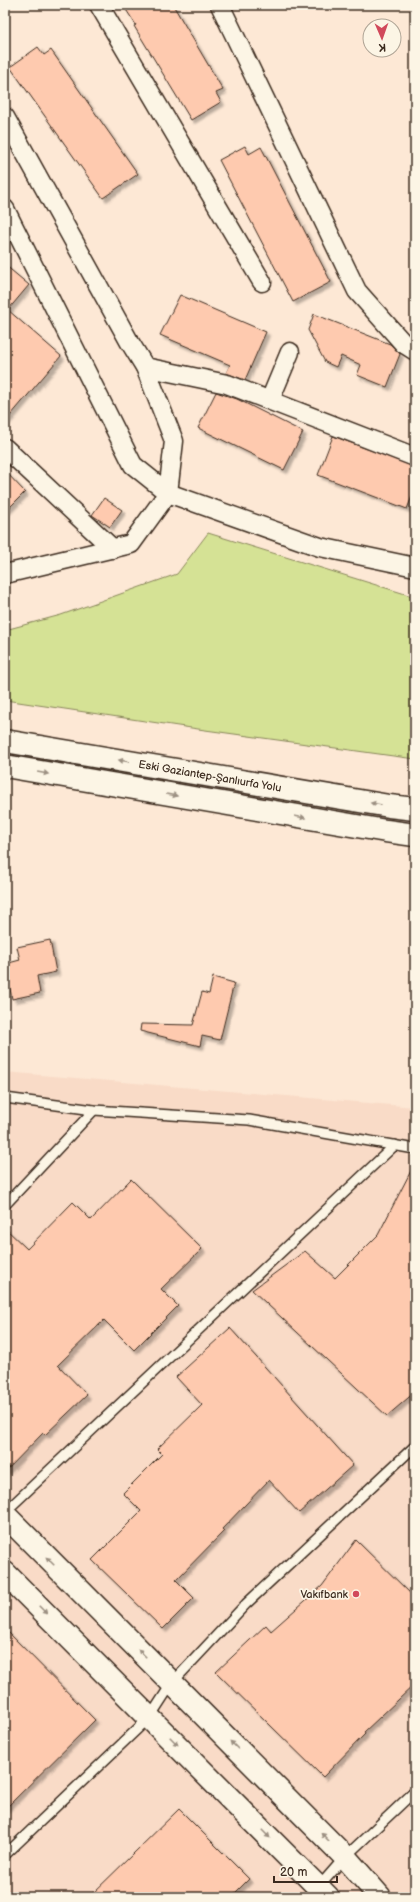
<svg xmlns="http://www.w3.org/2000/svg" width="420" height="1902" viewBox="0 0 420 1902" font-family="'Balsamiq Sans',sans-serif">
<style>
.built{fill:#f9dbc7}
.green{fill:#d5e295;stroke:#88865a}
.building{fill:#fecaaf;stroke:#3b2a1e;filter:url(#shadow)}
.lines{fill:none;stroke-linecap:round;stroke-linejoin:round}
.lane-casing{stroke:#3b2a1e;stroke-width:12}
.street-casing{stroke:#3b2a1e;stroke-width:21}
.secondary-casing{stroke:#3b2a1e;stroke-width:25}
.primary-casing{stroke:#3b2a1e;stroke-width:25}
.lane{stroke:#fcf5e5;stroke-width:9}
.street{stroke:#fcf5e5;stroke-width:18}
.secondary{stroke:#fcf5e5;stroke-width:22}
.primary{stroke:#fcf5e5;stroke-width:22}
.oneway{fill:#9c9082}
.poi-dot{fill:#d1495b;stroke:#fcf5e5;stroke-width:1.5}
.labels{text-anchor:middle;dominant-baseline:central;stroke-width:3.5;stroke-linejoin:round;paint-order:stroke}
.street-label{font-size:11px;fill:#3b2a1e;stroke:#fcf5e5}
.poi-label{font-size:11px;fill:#3b2a1e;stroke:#fcf5e5;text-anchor:end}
</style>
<defs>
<filter id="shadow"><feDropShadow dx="3.5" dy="3.5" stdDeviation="1" flood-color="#0004"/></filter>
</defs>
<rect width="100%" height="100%" fill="#fde8d5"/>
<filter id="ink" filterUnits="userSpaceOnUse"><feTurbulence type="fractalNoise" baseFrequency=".025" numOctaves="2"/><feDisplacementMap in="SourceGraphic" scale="8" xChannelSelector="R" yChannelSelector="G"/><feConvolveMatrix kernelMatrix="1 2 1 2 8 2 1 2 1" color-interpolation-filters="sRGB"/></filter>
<g filter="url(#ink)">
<!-- built -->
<path class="built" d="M5 1072 415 1107V1897H5Z"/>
<!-- green -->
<path class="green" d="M208 533 415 597V759L198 729 5 700V630L61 615 177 574Z"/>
<!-- building -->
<g class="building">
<path d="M123 5H173L223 90 216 93 221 102 191 120 134 26 136 25Z"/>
<path d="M38 47 44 55 51 50 138 174 103 198 10 67Z"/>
<path d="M245 146 249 154 261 147 331 282 293 302 219 160Z"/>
<path d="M5 265 29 285 8 310 61 356 5 422Z"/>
<path d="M180 295 266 332 245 380 226 373 230 365 160 335Z"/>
<path d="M314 314 390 344 400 354 387 387 357 375 361 365 341 356 336 367 325 362 308 330Z"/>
<path d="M216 392 237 399 303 432 284 470 198 428Z"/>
<path d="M333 436 415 467V489L407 509 318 475Z"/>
<path d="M5 471 25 492 5 512Z"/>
<path d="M104 498 122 510 110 527 92 515Z"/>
<path d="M50 940 56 972 37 976 40 993 12 999 5 964 20 960 17 947Z"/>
<path d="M213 977 234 983 220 1040 202 1036 200 1046 140 1031 141 1024 193 1025 202 992 209 994Z"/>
<path d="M415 1163V1392L387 1416 252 1290 305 1251 335 1278 378 1235Z"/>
<path d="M131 1179 202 1249 161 1289 178 1306 134 1350 104 1320 58 1365 87 1395 45 1435 43 1433 5 1472V1228L27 1249 73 1202 91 1220Z"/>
<path d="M230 1328 353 1465 299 1513 269 1480 222 1529 224 1531 176 1580 194 1598 163 1629 92 1560 141 1511 123 1493 162 1454 157 1449 202 1405 176 1377Z"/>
<path d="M356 1540 415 1598V1684L364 1732 365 1734 323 1777 216 1672 266 1625 271 1631 322 1586Z"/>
<path d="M5 1629 95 1720 5 1809Z"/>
<path d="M179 1809 249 1879 231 1897H89Z"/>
</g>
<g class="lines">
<defs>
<g id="lane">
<path d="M5 1098 94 1110 249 1120 415 1149"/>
<path d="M5 1205 94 1110"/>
<path d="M5 1512 395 1145"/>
<path d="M5 1855 150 1717 172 1683 246 1604 415 1446"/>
<path d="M310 1897 345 1857 415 1791"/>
</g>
<g id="street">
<path d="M99 5 262 282"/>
<path d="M220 5 357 291 404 344 415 351"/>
<path d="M5 117 129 341 145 367 174 441 168 493 131 544 5 574"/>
<path d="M5 209 133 465 168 493 320 547 415 567"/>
<path d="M145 367 227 384 415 457"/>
<path d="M270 400 290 352"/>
<path d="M5 448 113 549"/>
</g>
<g id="secondary">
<path d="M5 1515 345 1857 380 1897"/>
<path d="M5 1573 328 1897"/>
</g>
<g id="primary">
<path id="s1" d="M5 741 389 806 415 809"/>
<path d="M5 766 386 831 415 835"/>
</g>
</defs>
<!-- lane casing -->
<use href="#lane" class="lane-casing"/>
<!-- street casing -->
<use href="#street" class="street-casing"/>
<!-- secondary casing -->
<use href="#secondary" class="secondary-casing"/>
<!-- primary casing -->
<use href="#primary" class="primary-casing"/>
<!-- lane -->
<use href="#lane" class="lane"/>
<!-- street -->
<use href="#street" class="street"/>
<!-- secondary -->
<use href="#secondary" class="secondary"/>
<!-- primary -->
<use href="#primary" class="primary"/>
</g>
<!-- one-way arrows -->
<defs><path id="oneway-solid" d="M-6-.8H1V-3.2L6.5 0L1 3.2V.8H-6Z"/></defs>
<g class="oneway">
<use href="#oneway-solid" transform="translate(124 761) rotate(-170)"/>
<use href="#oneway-solid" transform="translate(43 773) rotate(10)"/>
<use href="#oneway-solid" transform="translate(172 795) rotate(10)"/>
<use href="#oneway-solid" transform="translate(376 804) rotate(-170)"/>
<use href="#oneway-solid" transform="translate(300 817) rotate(10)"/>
<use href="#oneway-solid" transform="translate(50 1561) rotate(-135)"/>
<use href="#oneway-solid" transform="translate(43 1610) rotate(45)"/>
<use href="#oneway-solid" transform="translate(142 1653) rotate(-135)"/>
<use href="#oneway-solid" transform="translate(174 1741) rotate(45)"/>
<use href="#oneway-solid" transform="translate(234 1745) rotate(-135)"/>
<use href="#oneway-solid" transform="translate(266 1834) rotate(45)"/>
<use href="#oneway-solid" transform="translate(325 1837) rotate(-135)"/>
</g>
</g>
<!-- markers -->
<circle class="poi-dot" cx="356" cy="1594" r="4"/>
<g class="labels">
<!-- street labels -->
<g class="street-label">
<text stroke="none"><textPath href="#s1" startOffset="208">Eski Gaziantep-Şanlıurfa Yolu</textPath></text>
</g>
<!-- poi labels -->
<g class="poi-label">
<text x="348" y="1594">Vakıfbank</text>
</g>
</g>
<!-- margin -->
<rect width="420" height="1902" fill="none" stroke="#fcf5e5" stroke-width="20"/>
<rect x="10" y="10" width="400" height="1882" fill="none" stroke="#3b2a1e" stroke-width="1.5" filter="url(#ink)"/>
<!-- north arrow -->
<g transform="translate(382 38) rotate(178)"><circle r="19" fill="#fcf5e5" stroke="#afa495"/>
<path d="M0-3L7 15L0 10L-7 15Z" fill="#d1495b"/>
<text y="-6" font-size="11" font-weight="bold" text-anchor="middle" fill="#3b2a1e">K</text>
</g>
<!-- scale -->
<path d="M274 1876v6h63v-6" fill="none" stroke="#3b2a1e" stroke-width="2"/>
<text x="280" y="1876" font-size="12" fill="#3b2a1e" stroke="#fcf5e5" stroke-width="3" paint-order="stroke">20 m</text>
</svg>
